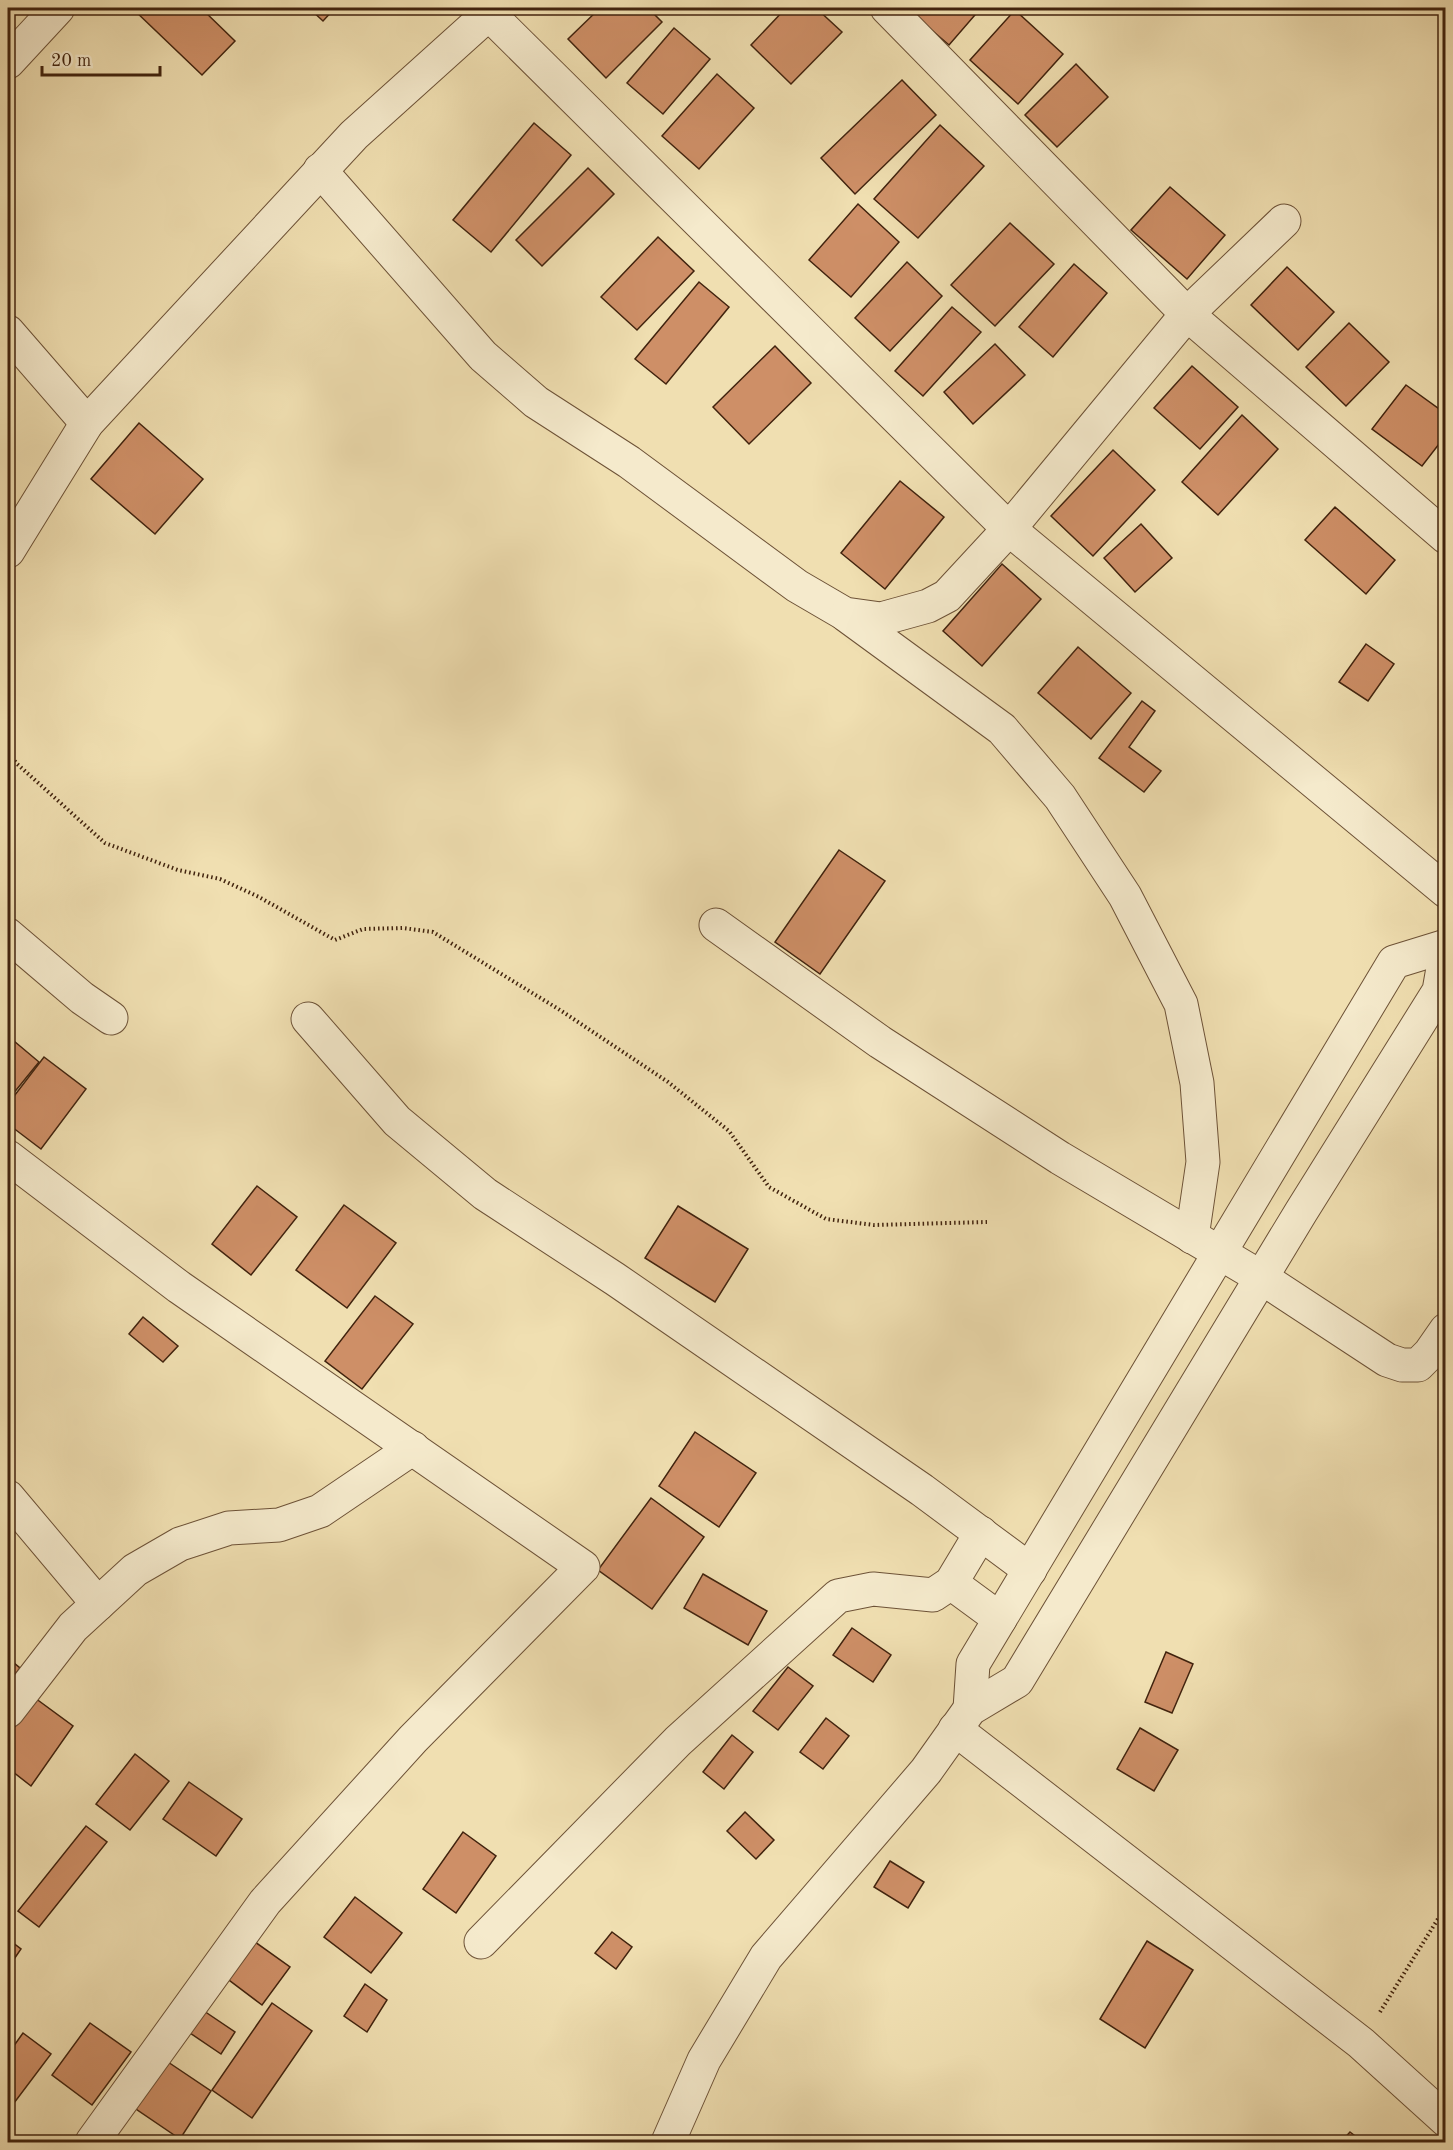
<svg xmlns="http://www.w3.org/2000/svg" width="1453" height="2150" viewBox="0 0 1453 2150" font-family="'Old Standard TT',serif">
<style>
.building{fill:#ce8f67;stroke:#41230e;stroke-width:1.5}
.lines{fill:none;stroke-linecap:round;stroke-linejoin:round}
.minor-casing{stroke:#6d5237;stroke-width:35}
.path{stroke:#41230e;stroke-width:4;stroke-dasharray:1.5 3;stroke-linecap:butt}
.minor{stroke:#f5eacc;stroke-width:33}
</style>
<rect width="100%" height="100%" fill="#f0dfb1"/>
<filter id="stains"><feTurbulence type="fractalNoise" baseFrequency=".00333" numOctaves="4"/><feColorMatrix values="0 0 0 0 .2 0 0 0 0 .09 0 0 0 0 .02 0 0 0 .5 -.17"/></filter>
<radialGradient id="worn" r=".72"><stop offset=".6" stop-color="#630" stop-opacity="0"/><stop offset="1" stop-color="#630" stop-opacity=".3"/></radialGradient>
<!-- building -->
<g class="building">
<path d="M132 8H201L235 41 202 75Z"/>
<path d="M309 8H335L323 21Z"/>
<path d="M600 8H648L662 22 606 78 568 39Z"/>
<path d="M786 8H816L842 32 791 84 751 45Z"/>
<path d="M906 8H981L949 45Z"/>
<path d="M1015 10 1063 54 1018 104 970 60Z"/>
<path d="M674 28 710 59 663 114 627 83Z"/>
<path d="M1076 64 1108 97 1057 147 1025 115Z"/>
<path d="M717 74 754 108 699 169 662 136Z"/>
<path d="M902 80 936 115 855 194 821 158Z"/>
<path d="M534 123 571 155 491 252 453 220Z"/>
<path d="M940 125 984 166 918 238 874 199Z"/>
<path d="M588 168 614 194 542 266 516 240Z"/>
<path d="M1170 187 1225 235 1187 279 1131 230Z"/>
<path d="M858 204 899 242 851 297 809 260Z"/>
<path d="M1010 223 1054 264 995 326 951 285Z"/>
<path d="M658 237 694 271 637 330 601 297Z"/>
<path d="M907 262 942 296 890 351 855 318Z"/>
<path d="M1074 264 1107 293 1053 357 1019 327Z"/>
<path d="M1287 267 1334 312 1298 350 1251 305Z"/>
<path d="M699 282 729 307 666 384 635 359Z"/>
<path d="M952 307 981 332 923 396 895 371Z"/>
<path d="M1349 323 1389 362 1346 406 1306 367Z"/>
<path d="M995 344 1025 375 973 424 944 392Z"/>
<path d="M775 346 811 383 749 444 713 407Z"/>
<path d="M1192 366 1238 407 1200 449 1154 408Z"/>
<path d="M1406 385 1446 414V435L1422 466 1372 429Z"/>
<path d="M1242 415 1278 449 1218 515 1182 482Z"/>
<path d="M139 423 203 479 155 534 91 479Z"/>
<path d="M1113 450 1155 490 1093 556 1051 516Z"/>
<path d="M900 481 944 517 885 589 841 553Z"/>
<path d="M1335 507 1395 560 1366 594 1305 540Z"/>
<path d="M1141 524 1172 558 1135 592 1104 558Z"/>
<path d="M1002 564 1041 599 982 666 943 631Z"/>
<path d="M1366 644 1394 664 1368 701 1339 682Z"/>
<path d="M1078 647 1131 693 1091 739 1038 693Z"/>
<path d="M1142 701 1155 711 1129 747 1161 771 1144 792 1099 758Z"/>
<path d="M839 850 885 881 820 974 775 942Z"/>
<path d="M8 1036 39 1062 8 1100Z"/>
<path d="M44 1057 86 1089 41 1149 8 1124V1104Z"/>
<path d="M257 1186 297 1217 251 1275 212 1244Z"/>
<path d="M344 1205 396 1243 347 1308 296 1270Z"/>
<path d="M678 1206 748 1249 715 1302 645 1258Z"/>
<path d="M375 1296 413 1324 362 1389 325 1361Z"/>
<path d="M143 1317 178 1346 163 1362 129 1334Z"/>
<path d="M695 1432 756 1473 719 1527 659 1486Z"/>
<path d="M651 1498 704 1537 652 1609 598 1570Z"/>
<path d="M703 1574 767 1611 748 1645 684 1608Z"/>
<path d="M852 1628 891 1655 873 1682 833 1655Z"/>
<path d="M1166 1652 1193 1664 1172 1713 1145 1702Z"/>
<path d="M8 1658 20 1668 8 1685Z"/>
<path d="M788 1667 813 1686 778 1730 753 1711Z"/>
<path d="M35 1698 73 1726 31 1786 8 1768V1736Z"/>
<path d="M826 1718 849 1736 823 1769 800 1752Z"/>
<path d="M1140 1728 1178 1750 1154 1791 1117 1769Z"/>
<path d="M732 1735 753 1752 724 1789 703 1772Z"/>
<path d="M135 1754 169 1781 130 1830 96 1804Z"/>
<path d="M189 1782 242 1819 216 1856 163 1819Z"/>
<path d="M745 1812 774 1840 756 1859 727 1831Z"/>
<path d="M86 1826 107 1842 39 1927 18 1911Z"/>
<path d="M463 1832 496 1856 456 1913 423 1889Z"/>
<path d="M890 1861 924 1882 908 1908 874 1887Z"/>
<path d="M355 1897 402 1933 371 1973 324 1937Z"/>
<path d="M612 1932 632 1947 616 1969 595 1953Z"/>
<path d="M248 1937 290 1967 262 2005 221 1974Z"/>
<path d="M8 1939 21 1949 8 1968Z"/>
<path d="M1147 1941 1193 1970 1145 2048 1100 2019Z"/>
<path d="M365 1984 387 2000 367 2032 344 2016Z"/>
<path d="M272 2003 312 2031 252 2118 212 2090Z"/>
<path d="M201 2009 235 2032 221 2054 187 2031Z"/>
<path d="M90 2023 131 2052 92 2105 52 2075Z"/>
<path d="M23 2033 51 2054 8 2111V2054Z"/>
<path d="M165 2060 211 2091 180 2139 133 2107Z"/>
<path d="M1350 2132 1363 2142H1341Z"/>
</g>
<g class="lines">
<defs>
<g id="minor">
<path d="M483 8 1009 529 1446 891"/>
<path d="M887 8 1187 314 1446 537"/>
<path d="M8 62 58 8"/>
<path d="M320 170 483 356 536 402 629 462 797 586 845 614 881 619 928 606 947 596 1009 529 1187 314 1284 221"/>
<path d="M8 332 87 423"/>
<path d="M8 551 87 423 354 135 495 8"/>
<path d="M846 615 1002 729 1060 797 1125 896 1181 1004 1197 1083 1203 1162 1192 1237"/>
<path d="M716 925 880 1042 1060 1158 1262 1278 1387 1360 1402 1365H1418L1430 1353 1446 1330"/>
<path d="M8 935 82 998 111 1018"/>
<path d="M308 1019 397 1121 485 1194 615 1279 922 1490 1030 1570"/>
<path d="M8 1157 179 1287 583 1567 413 1739 265 1902 92 2142"/>
<path d="M8 1497 98 1604"/>
<path d="M951 1583 1000 1619"/>
<path d="M970 1709 973 1664 1394 962 1446 946"/>
<path d="M8 1711 73 1627 135 1570 180 1544 229 1528 279 1525 320 1511 413 1448"/>
<path d="M955 1729 1361 2043 1446 2120"/>
<path d="M481 1942 678 1741 838 1596 873 1589 933 1595 951 1583 981 1533"/>
<path d="M668 2142 704 2060 766 1957 926 1771 970 1709 1017 1681 1301 1212 1439 991 1446 951"/>
</g>
</defs>
<!-- minor casing -->
<use href="#minor" class="minor-casing"/>
<!-- path -->
<g class="path">
<path d="M8 749 16 763 105 843 178 870 220 879 259 897 335 940 363 929 403 928 433 932 560 1010 668 1082 729 1131 769 1187 826 1219 874 1225 987 1222"/>
<path d="M1380 2012 1446 1906"/>
</g>
<!-- minor -->
<use href="#minor" class="minor"/>
</g>
<!-- margin -->
<rect width="1453" height="2150" fill="none" stroke="#f0dfb1" stroke-width="30"/>
<rect x="9" y="9" width="1435" height="2132" fill="none" stroke="#41230e" stroke-width="3"/>
<rect x="15" y="15" width="1423" height="2120" fill="none" stroke="#41230e" stroke-width="1.5"/>
<!-- scale -->
<path d="M42 66v9h118v-9" fill="none" stroke="#41230e" stroke-width="3"/>
<text x="51" y="66" font-size="18" fill="#41230e" stroke="#f5eacc" stroke-width="4.5" paint-order="stroke">20 m</text>
<rect width="100%" height="100%" filter="url(#stains)"/>
<rect width="100%" height="100%" fill="url(#worn)"/>
</svg>
